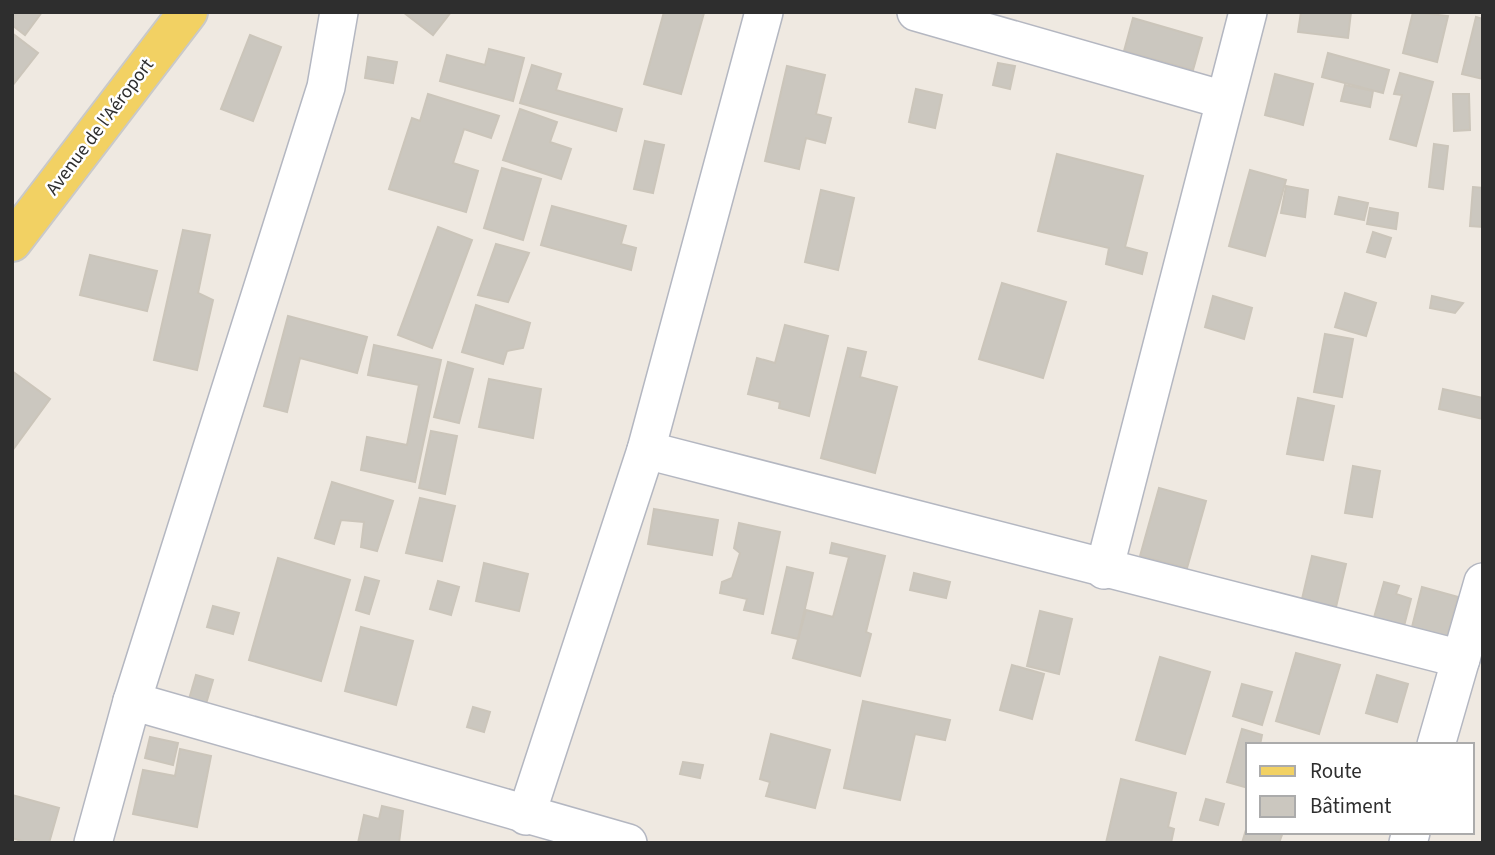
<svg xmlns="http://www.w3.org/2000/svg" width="1495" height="855" viewBox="0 0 1495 855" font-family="'Source Sans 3',sans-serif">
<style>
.building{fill:#cbc7bf;stroke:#cbc5ba;stroke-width:2}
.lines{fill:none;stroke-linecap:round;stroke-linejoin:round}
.minor-casing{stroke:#b4b7c1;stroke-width:40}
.primary-casing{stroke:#c9c9c9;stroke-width:42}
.minor{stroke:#fff;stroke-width:37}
.primary{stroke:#f2d163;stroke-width:38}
.labels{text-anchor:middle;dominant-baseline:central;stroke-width:5;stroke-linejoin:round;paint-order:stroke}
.street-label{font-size:19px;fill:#2e2e2e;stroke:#fff}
</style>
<rect width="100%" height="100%" fill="#efe9e1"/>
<!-- building -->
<g class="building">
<path d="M12 12H42L25 35 12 25Z"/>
<path d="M403 12H451L433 35Z"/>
<path d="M664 12 704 13 681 94 644 84Z"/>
<path d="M1301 12H1351L1348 38 1298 32Z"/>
<path d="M1413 12 1448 16 1437 62 1403 53Z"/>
<path d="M1476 17 1483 19V79L1462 74Z"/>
<path d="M1133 18 1202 38 1193 70 1124 51Z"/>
<path d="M12 33 38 53 12 86Z"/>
<path d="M250 35 281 47 253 121 221 109Z"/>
<path d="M489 49 524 58 513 101 440 81 447 55 485 65Z"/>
<path d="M1328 53 1389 70 1383 93 1322 77Z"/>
<path d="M368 57 397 62 393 83 365 78Z"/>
<path d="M998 63 1015 66 1010 89 993 85Z"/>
<path d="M532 65 561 74 556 90 622 109 616 131 520 103Z"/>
<path d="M787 66 825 75 816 114 831 118 825 143 806 138 799 169 765 161Z"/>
<path d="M1400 73 1433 82 1416 146 1390 139 1402 95 1394 94Z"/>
<path d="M1275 74 1313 84 1303 125 1265 115Z"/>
<path d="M1345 85 1373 91 1370 107 1341 101Z"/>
<path d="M916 89 942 95 935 128 909 122Z"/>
<path d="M428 94 499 116 491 138 464 129 453 163 478 171 466 212 389 189 412 118 420 121Z"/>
<path d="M1453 94H1469L1470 130 1454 131Z"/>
<path d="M520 109 557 122 550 142 571 149 561 179 503 160Z"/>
<path d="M645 141 664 145 653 193 634 189Z"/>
<path d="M1434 144 1448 146 1443 189 1429 187Z"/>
<path d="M1057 154 1143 176 1125 247 1147 253 1142 274 1106 264 1109 248 1038 231Z"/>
<path d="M502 168 541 179 523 240 484 228Z"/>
<path d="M1250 170 1286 180 1265 256 1229 246Z"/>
<path d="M1286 186 1308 190 1305 217 1281 213Z"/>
<path d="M1473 187 1483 188V227L1470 226Z"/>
<path d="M821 190 854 198 838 270 805 262Z"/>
<path d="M1339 197 1368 203 1364 220 1335 214Z"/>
<path d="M552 206 626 226 621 244 636 248 631 270 541 245Z"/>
<path d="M1370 208 1398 213 1396 229 1367 224Z"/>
<path d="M438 227 472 240 432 348 398 335Z"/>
<path d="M183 230 210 235 198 293 213 300 197 370 154 360Z"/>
<path d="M1373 232 1391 238 1385 257 1367 252Z"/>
<path d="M496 244 529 253 508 302 478 295Z"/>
<path d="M90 255 157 271 147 311 80 295Z"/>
<path d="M1002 283 1066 302 1043 378 979 359Z"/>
<path d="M1345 293 1376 303 1366 336 1335 327Z"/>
<path d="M1213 296 1252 308 1244 339 1205 327Z"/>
<path d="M1432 296 1463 303 1455 313 1430 308Z"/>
<path d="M476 305 530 323 523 348 507 351 503 364 462 352Z"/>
<path d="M288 316 367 337 357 373 300 358 287 412 264 406Z"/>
<path d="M785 325 828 336 809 416 779 408 780 402 748 394 757 358 775 363Z"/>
<path d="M1325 334 1353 339 1342 397 1314 392Z"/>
<path d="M374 345 441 360 415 482 361 470 367 437 407 445 419 385 368 375Z"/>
<path d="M848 348 866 352 860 377 897 387 875 473 821 458Z"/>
<path d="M448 362 473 369 459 423 434 417Z"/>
<path d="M12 371 50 399 12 451Z"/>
<path d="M489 379 541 389 533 438 479 427Z"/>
<path d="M1443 389 1483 398V419L1439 409Z"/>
<path d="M1298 398 1334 406 1323 460 1287 454Z"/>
<path d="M431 431 457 436 445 494 419 488Z"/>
<path d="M1353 466 1380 471 1372 517 1345 513Z"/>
<path d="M332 482 393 501 377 551 361 547 364 522 341 520 334 544 315 538Z"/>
<path d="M1159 488 1206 501 1187 568 1140 556Z"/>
<path d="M420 498 455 506 442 561 406 553Z"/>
<path d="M654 509 718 520 712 555 648 544Z"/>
<path d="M739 523 780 532 763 614 744 610 747 599 720 593 722 582 732 578 740 553 734 548Z"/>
<path d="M832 543 885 556 866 632 871 634 860 676 793 658 806 610 833 617 849 557 830 553Z"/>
<path d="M1312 556 1346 564 1336 607 1302 599Z"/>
<path d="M278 558 350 580 321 681 249 660Z"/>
<path d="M484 563 528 574 519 611 476 601Z"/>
<path d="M787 567 813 573 798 639 772 633Z"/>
<path d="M914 573 950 582 946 598 910 590Z"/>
<path d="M365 577 379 581 369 614 356 610Z"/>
<path d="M438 581 459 587 451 615 430 609Z"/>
<path d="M1384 582 1399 586 1396 594 1411 599 1403 630 1373 621Z"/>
<path d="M1422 587 1458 597 1445 644 1410 635Z"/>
<path d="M213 606 239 613 233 634 207 627Z"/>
<path d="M1040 611 1072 619 1059 674 1027 666Z"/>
<path d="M361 627 413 641 396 705 345 691Z"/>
<path d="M1296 653 1340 665 1319 734 1276 721Z"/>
<path d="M1160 657 1210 672 1185 754 1136 740Z"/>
<path d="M1012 665 1044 674 1032 719 1000 710Z"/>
<path d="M196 675 213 680 206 704 189 699Z"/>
<path d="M1377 675 1408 684 1397 722 1366 713Z"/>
<path d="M1242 684 1272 692 1262 725 1233 716Z"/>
<path d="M863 701 950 720 945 740 915 734 900 800 844 788Z"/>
<path d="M473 707 490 712 484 732 467 727Z"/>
<path d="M1242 729 1262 735 1260 745H1248V788L1227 782Z"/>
<path d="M771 734 830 750 815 808 766 796 770 782 760 779Z"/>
<path d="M150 737 178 743 173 765 145 758Z"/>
<path d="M180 749 211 756 197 827 133 814 143 770 175 776Z"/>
<path d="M683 762 703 765 700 778 680 774Z"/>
<path d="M1121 779 1176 793 1168 827 1174 829 1171 843H1106Z"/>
<path d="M12 795 59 808 49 843H27L12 838Z"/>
<path d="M1206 799 1224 804 1218 825 1200 820Z"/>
<path d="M382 806 403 811 399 843H358L364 815 379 819Z"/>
<path d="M1248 823V832H1283L1279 843H1242Z"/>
</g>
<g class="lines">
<defs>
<g id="minor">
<path d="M916 12 1224 100"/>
<path d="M646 450 1461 659"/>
<path d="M1104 570 1248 12"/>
<path d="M132 701 628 843"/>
<path d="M1436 745 1483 582"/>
<path d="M526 816 646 450 764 12"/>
<path d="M93 843 132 701 326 87 339 12"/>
<path d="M1408 843 1411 832"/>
</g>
<path id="primary" d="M12 242 188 12"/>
</defs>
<!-- minor casing -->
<use href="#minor" class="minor-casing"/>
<!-- primary casing -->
<use href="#primary" class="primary-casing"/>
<!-- minor -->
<use href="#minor" class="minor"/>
<!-- primary -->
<use href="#primary" class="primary"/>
</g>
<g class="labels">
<!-- street labels -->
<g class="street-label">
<text transform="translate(100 127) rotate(-53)">Avenue de l'Aéroport</text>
</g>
</g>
<!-- border -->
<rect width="1495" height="855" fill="none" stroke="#2e2e2e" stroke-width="28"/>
<!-- legend -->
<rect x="1246" y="743" width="228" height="91" fill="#ffffff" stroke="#ababab" stroke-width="2"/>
<rect x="1260" y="766" width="35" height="10" fill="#f2d163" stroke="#ababab" stroke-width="2"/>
<text x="1310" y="778" font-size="21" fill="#2e2e2e">Route</text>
<rect x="1260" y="796" width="35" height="21" fill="#cbc7bf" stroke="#ababab" stroke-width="2"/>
<text x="1310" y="813" font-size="21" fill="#2e2e2e">Bâtiment</text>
</svg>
